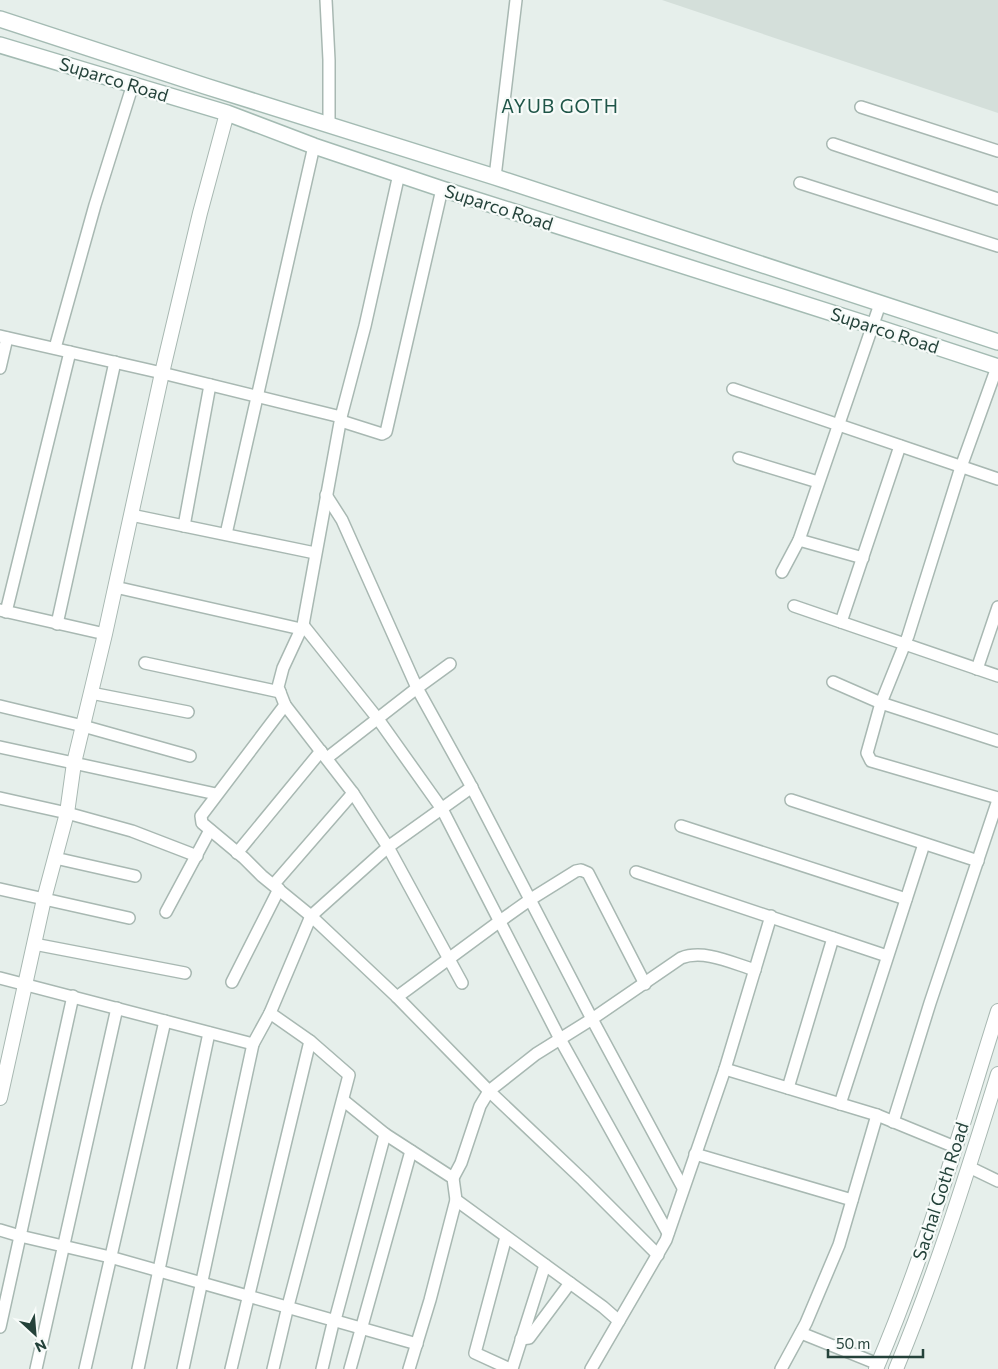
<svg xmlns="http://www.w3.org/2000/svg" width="998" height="1369" viewBox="0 0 998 1369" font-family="Commissioner,sans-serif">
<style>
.built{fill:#d4dfda}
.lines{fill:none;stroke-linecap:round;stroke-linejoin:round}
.minor-casing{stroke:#a8b8b2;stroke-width:14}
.tertiary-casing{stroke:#a8b8b2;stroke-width:16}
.secondary-casing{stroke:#a4bbb3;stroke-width:18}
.minor{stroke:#fff;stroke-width:11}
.tertiary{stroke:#fff;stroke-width:14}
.secondary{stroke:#fff;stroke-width:15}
.labels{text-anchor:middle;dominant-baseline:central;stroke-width:4.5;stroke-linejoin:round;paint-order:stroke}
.street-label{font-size:18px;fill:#24423a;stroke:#f7fbf9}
.neighbourhood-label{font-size:19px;letter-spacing:1px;fill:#1f5548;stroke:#f7fbf9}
</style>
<rect width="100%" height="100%" fill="#e6efeb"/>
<!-- built -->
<path class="built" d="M662 0H998V113Z"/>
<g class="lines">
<defs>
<g id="minor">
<path d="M326 0 329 60V125"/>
<path d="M861 107 998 151"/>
<path d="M833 144 998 199"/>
<path d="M399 174 365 326 341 417 303 625 283 668 278 687 285 705 353 793 388 847 462 983"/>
<path d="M495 177 516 0"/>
<path d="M800 183 998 246"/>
<path d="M0 336 162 373 341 417"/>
<path d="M55 348 95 205 133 84"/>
<path d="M997 367 961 467 908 636 881 703 867 753 871 761 998 798"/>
<path d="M0 368 7 338"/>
<path d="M733 389 998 479"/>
<path d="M341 421 382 434 386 432 387 428 442 189"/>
<path d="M739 458 818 482"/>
<path d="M326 495 342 520 417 688 469 782 592 1019 683 1188"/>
<path d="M131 515 315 553"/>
<path d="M184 526 210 385"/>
<path d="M226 534 314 146"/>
<path d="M799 540 863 558"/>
<path d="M782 572 799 540 880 304"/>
<path d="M115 587 301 629"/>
<path d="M794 606 998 676"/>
<path d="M0 610 105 634"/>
<path d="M6 612 70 352"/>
<path d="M841 622 900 446"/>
<path d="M57 624 115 362"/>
<path d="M303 625 378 719 442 809 560 1039 668 1233"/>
<path d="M145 663 280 692"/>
<path d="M977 669 998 607"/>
<path d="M833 682 881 703 998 741"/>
<path d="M91 693 188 712"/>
<path d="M285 705 201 816 202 823 244 858 262 876 311 916 397 997 489 1091 583 1180 658 1255"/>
<path d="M0 706 83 726 190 756"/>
<path d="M0 747 216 794"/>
<path d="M327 758 417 688 450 664"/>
<path d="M0 798 67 813 132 831 197 856"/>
<path d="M791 800 978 861"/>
<path d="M681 826 906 899"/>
<path d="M237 853 321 751"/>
<path d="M55 858 135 876"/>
<path d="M636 872 887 956"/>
<path d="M274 884 353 793"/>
<path d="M0 889 129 918"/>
<path d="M166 912 210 830"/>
<path d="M34 944 185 973"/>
<path d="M0 978 253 1044 270 1013"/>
<path d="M232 982 279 889"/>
<path d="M397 997 500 921 531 899 576 871 581 870 588 873 645 984"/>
<path d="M725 1069 877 1115 955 1147"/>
<path d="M788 1088 833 938"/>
<path d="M840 1104 924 844"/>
<path d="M893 1122 930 1003 998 800"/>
<path d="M385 1134 453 1178 456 1200 603 1307 619 1321"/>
<path d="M695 1154 852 1200"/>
<path d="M969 1167 998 1181"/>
<path d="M453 1178 461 1163 480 1106 489 1091 536 1054 592 1019 681 958C704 949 732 963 755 970"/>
<path d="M0 1230 20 1236 110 1257 417 1344"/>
<path d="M506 1237 475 1353 510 1369"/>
<path d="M335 1320 385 1134 343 1100"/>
<path d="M0 1327 73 996"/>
<path d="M801 1333 878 1364"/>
<path d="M521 1339 529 1338 570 1283"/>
<path d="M36 1369 117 1008"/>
<path d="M85 1369 165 1021"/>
<path d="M138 1369 209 1033"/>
<path d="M183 1369 253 1044"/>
<path d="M231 1369 310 1041"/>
<path d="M273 1369 288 1306 349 1075 310 1041 270 1013 311 916 388 847 472 787"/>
<path d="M322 1369 334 1319"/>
<path d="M350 1369 411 1151"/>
<path d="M409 1369 430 1300 456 1200"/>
<path d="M512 1369 545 1265"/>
<path d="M591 1369 666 1240 725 1069 771 916"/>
<path d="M781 1369 806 1323 839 1245 877 1115"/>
</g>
<g id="tertiary">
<path d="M0 1098 44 899 67 813 74 763 105 634 162 373 200 213 227 113"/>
<path d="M876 1369C926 1253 960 1131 998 1011"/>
<path d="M896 1369C936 1273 967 1173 998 1074"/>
</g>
<g id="secondary">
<path d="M0 19 205 86 495 177 998 342"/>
<path d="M0 45 227 113 314 146 442 189 873 326 998 367"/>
</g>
</defs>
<!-- minor casing -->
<use href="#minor" class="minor-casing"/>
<!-- tertiary casing -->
<use href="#tertiary" class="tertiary-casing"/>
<!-- secondary casing -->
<use href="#secondary" class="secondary-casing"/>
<!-- minor -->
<use href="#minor" class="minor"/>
<!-- tertiary -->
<use href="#tertiary" class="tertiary"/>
<!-- secondary -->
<use href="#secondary" class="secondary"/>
</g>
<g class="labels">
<!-- street labels -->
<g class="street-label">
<text transform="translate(114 79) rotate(17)">Suparco Road</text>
<text transform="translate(499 207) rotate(18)">Suparco Road</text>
<text transform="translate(885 330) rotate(18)">Suparco Road</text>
<text transform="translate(940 1191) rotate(-72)">Sachal Goth Road</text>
</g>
<!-- neighbourhood labels -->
<g class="neighbourhood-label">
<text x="560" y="105">AYUB GOTH</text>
</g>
</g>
<!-- north arrow -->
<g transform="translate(35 1334) rotate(154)" stroke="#f7fbf9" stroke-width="4" paint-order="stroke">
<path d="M0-4L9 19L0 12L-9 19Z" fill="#24423a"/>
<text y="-8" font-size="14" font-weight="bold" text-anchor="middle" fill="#24423a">N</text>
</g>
<!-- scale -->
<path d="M828 1349v8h95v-8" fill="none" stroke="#24423a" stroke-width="2.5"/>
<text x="836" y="1349" font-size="15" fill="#24423a" stroke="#f7fbf9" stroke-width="4" paint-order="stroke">50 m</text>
</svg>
